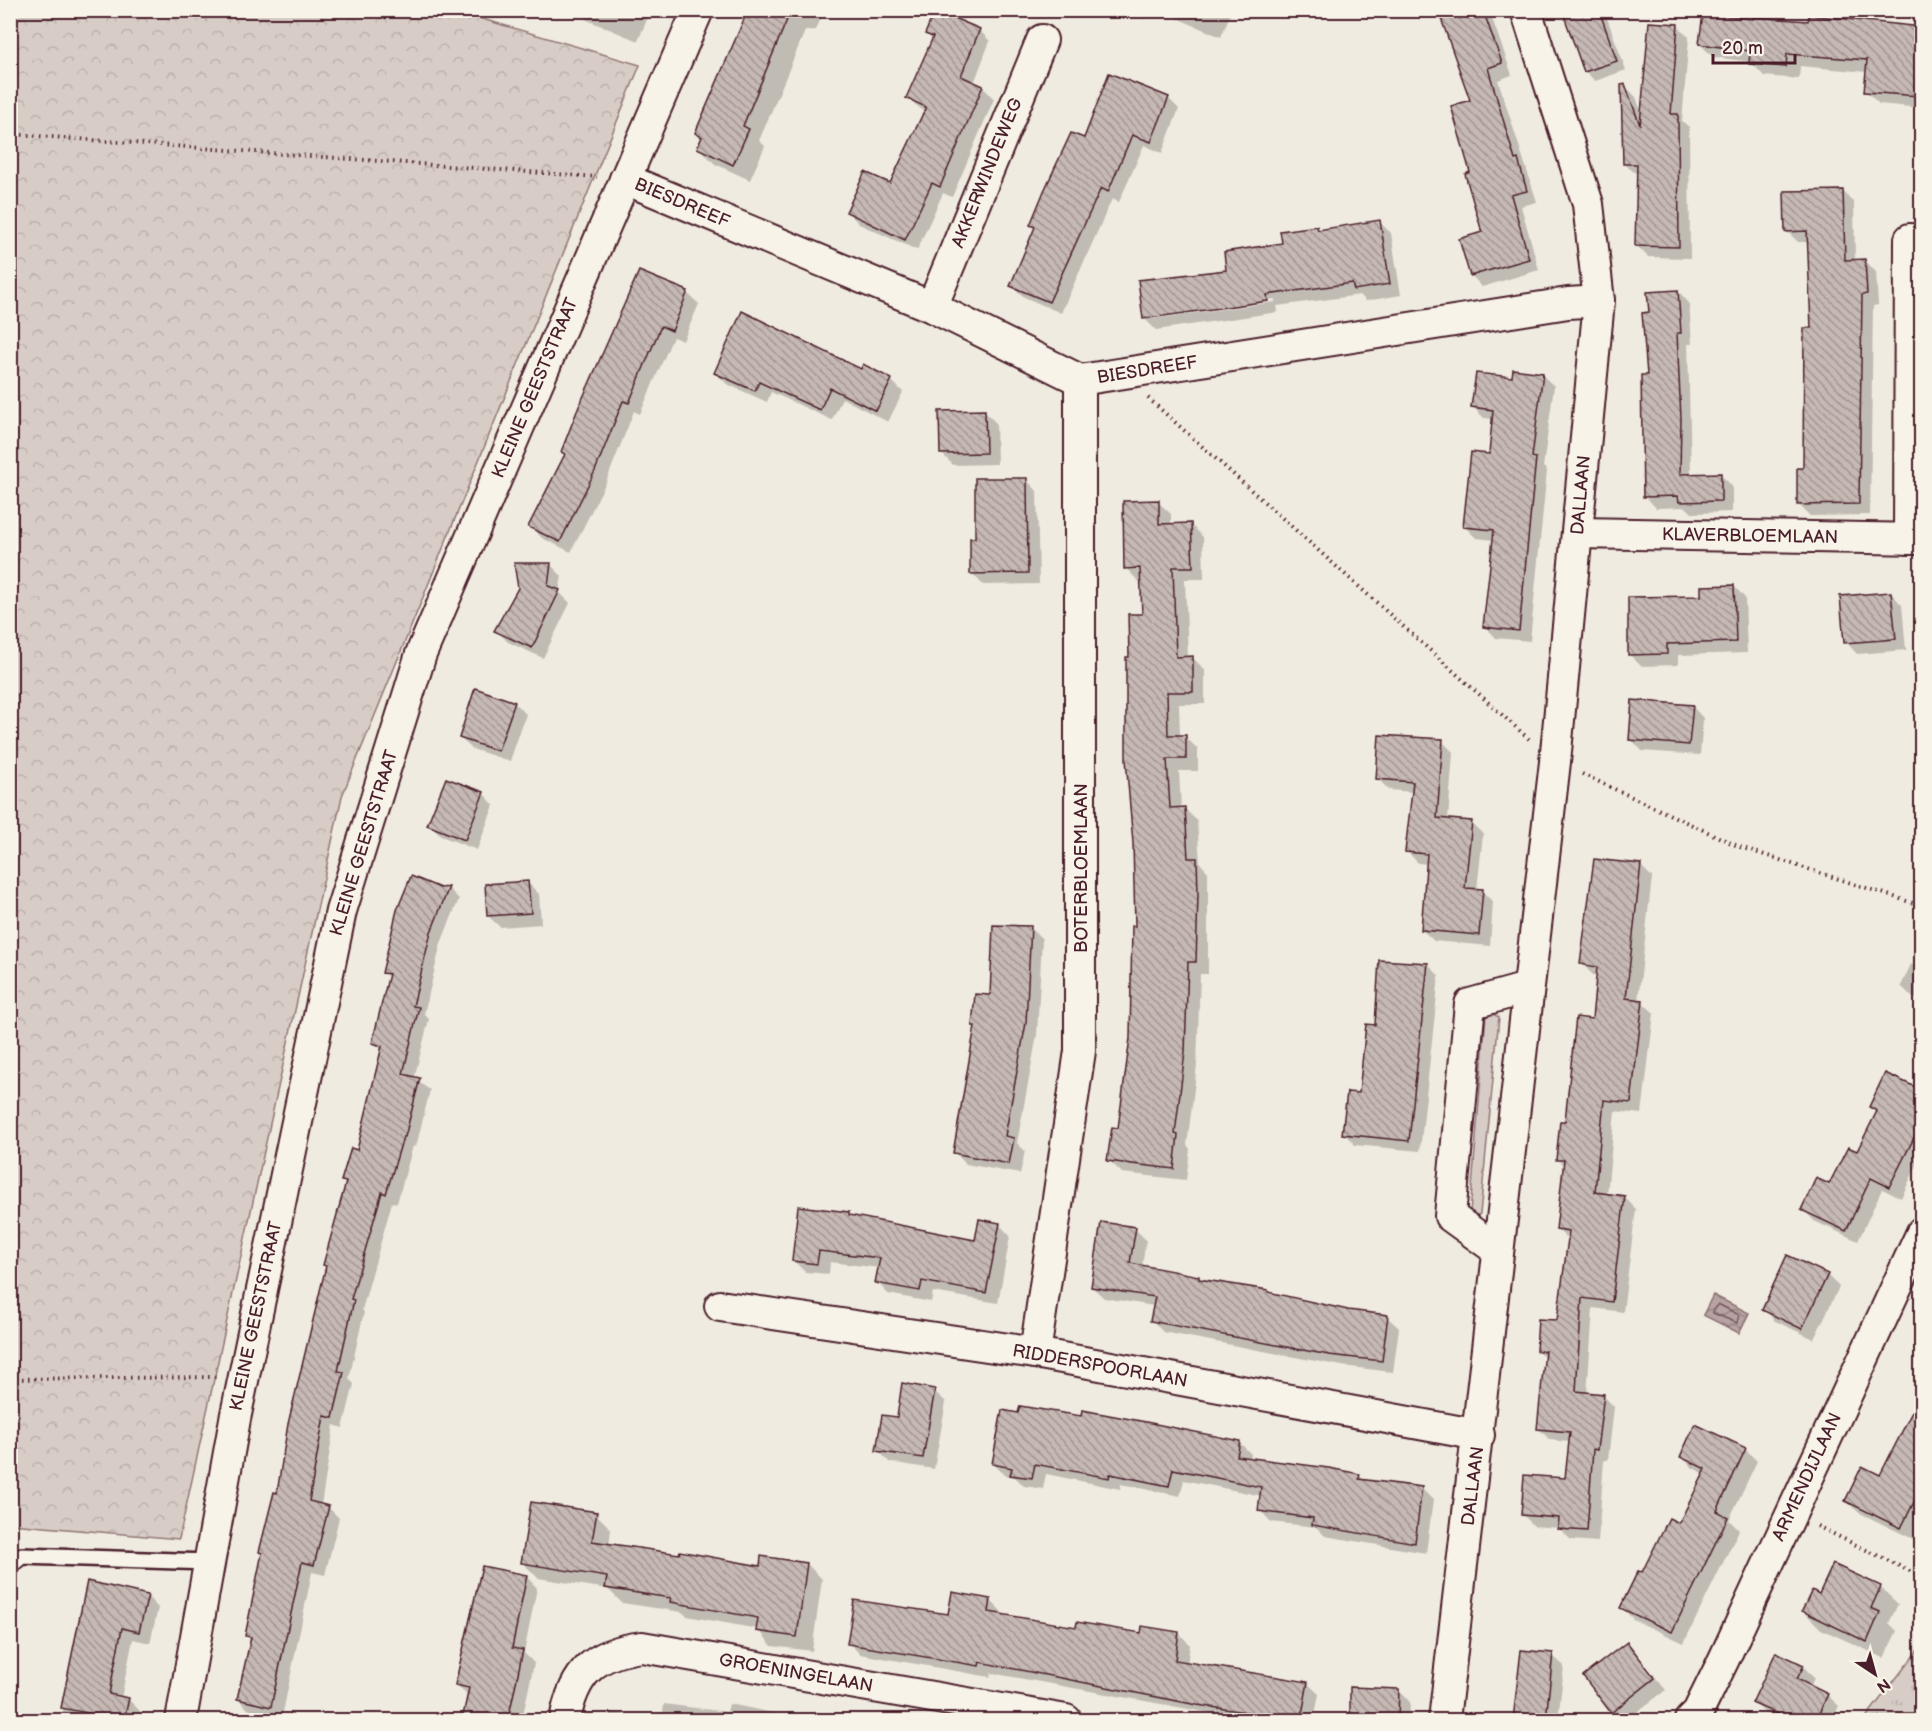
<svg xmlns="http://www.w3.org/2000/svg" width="1932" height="1731" viewBox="0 0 1932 1731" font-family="'Balsamiq Sans',sans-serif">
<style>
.grass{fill:#d8cdc6;stroke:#917678;stroke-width:1.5}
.forest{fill:url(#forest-crowns);stroke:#917678;stroke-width:1.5}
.park{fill:url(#park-tufts);stroke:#917678;stroke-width:1.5}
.water{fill:url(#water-waves);stroke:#8b6f72;stroke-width:1.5}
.shadow{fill:#0003;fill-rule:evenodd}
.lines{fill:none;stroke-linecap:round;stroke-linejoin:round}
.shore{stroke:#76545b;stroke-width:1.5}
.building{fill:url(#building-back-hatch);stroke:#4a1f2b;stroke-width:1.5}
.lane-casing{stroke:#4a1f2b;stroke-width:20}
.street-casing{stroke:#4a1f2b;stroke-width:34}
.path{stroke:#4a1f2b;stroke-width:4;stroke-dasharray:1.5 4.5;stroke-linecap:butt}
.lane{stroke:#f7f3e8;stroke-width:15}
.street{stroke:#f7f3e8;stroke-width:30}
.labels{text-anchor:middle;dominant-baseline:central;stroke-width:4.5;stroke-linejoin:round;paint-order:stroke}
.street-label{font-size:18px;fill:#4a1f2b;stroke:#f7f3e8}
</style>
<defs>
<pattern id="forest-crowns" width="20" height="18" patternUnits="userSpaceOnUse" patternTransform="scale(1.5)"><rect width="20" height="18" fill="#d8cdc6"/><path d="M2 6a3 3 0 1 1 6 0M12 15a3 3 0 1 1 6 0" fill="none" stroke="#bbb0aa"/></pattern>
<pattern id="park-tufts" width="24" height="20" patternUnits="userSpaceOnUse" patternTransform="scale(1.5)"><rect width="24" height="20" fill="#d8cdc6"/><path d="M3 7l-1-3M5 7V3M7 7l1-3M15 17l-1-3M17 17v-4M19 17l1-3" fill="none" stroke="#bbb0aa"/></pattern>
<pattern id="water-waves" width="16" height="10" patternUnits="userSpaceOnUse" patternTransform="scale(1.5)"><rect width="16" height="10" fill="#b7a4a2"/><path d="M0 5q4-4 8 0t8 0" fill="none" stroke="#978584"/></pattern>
<pattern id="building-back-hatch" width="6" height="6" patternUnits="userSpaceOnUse" patternTransform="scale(1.5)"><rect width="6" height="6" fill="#c6b8b3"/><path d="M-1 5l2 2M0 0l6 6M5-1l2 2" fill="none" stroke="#a39592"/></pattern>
</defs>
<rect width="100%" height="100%" fill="#f0ebe0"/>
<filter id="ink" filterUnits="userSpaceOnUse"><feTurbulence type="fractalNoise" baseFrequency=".0167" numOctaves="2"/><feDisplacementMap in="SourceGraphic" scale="12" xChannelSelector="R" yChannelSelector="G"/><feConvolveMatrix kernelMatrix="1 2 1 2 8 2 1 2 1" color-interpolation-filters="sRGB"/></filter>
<g filter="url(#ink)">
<!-- grass -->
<path class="grass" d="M1493 1014 1499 1017 1480 1214 1474 1217 1470 1213 1486 1015Z"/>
<!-- forest -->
<path class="forest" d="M10 11H455L640 65 342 796 179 1539 11 1524Z"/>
<!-- park -->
<path class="park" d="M1921 1646V1720H1864Z"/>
<!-- water -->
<path class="water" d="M1713 1295 1749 1313 1739 1333 1703 1315Z"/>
<!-- shadow -->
<g class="shadow">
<path d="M578 10H651L638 41 587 20Z"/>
<path d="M749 10H824L816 30 805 31 759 141 765 146 750 180 715 164 699 148 703 139 697 133Z"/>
<path d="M1125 10H1148L1145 19Z"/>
<path d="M1158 10H1232L1221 37Z"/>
<path d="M1440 10H1489L1512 75 1498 80 1537 202 1521 206 1539 270 1482 287 1471 275 1484 233 1472 173V101Z"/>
<path d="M1568 10H1604L1626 70 1595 81 1586 72 1564 12Z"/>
<path d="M1754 21 1922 29V108L1879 104 1866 91 1867 72 1800 66 1799 79 1764 76 1751 62 1713 57 1700 44Z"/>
<path d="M1678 26 1689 37 1682 121 1689 127 1690 258 1648 257 1637 246 1638 175 1624 164 1625 86 1636 97 1642 114Z"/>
<path d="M979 30 990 41 974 83 983 87 994 99 952 197 943 193 917 250 859 224 848 212 891 185 925 112 907 98 933 40 927 34Z"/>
<path d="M1168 98 1179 109 1162 153 1144 145 1119 202 1112 199 1061 313 1024 297 1012 286 1036 229 1032 224 1084 140Z"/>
<path d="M1843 191 1854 203 1855 261H1865L1876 272 1878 305 1873 306 1870 515 1810 516 1798 504 1804 469 1813 330 1809 242H1798L1787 231Z"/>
<path d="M1379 222 1391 233 1401 295 1366 301 1360 295 1277 306 1278 312 1156 330 1144 318 1228 271 1316 227 1321 231ZM1275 299V302L1152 319V316Z"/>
<path d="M1678 291 1689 303 1692 344H1688L1691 475 1720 474 1732 486V512L1692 513 1686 507 1656 508 1645 496 1650 314Z"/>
<path d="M687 293 699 304 683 341 673 337 640 414 634 411 606 482 571 552 542 538 530 526 566 455 563 452 579 412Z"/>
<path d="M864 366 891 380 903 392 888 422 842 398 832 420 771 392 767 402 727 384 715 373 861 371Z"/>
<path d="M1542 375 1554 386 1543 467 1547 470 1530 641 1496 638 1485 626 1494 540 1476 538 1464 526 1491 455 1494 419 1484 418 1473 407 1513 379Z"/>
<path d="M984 411 996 423 997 464 953 465 942 454Z"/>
<path d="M1026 479 1037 491 1039 584 983 585 972 573 977 540Z"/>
<path d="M1158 502 1171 514V525H1191L1203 537 1204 579H1185L1188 658H1193L1205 670V704H1179L1180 737H1185L1198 749V771H1179L1181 809H1185L1197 821 1200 863 1208 872V974H1200L1197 1065 1187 1145 1190 1149 1186 1180 1122 1173 1109 1160 1119 1129 1132 1038 1137 928 1131 659 1143 615 1142 580 1138 581 1126 568Z"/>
<path d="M550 564 562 576 559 592 570 603 543 658 508 642 496 630Z"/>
<path d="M1734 586 1745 598 1747 653 1678 655V665L1641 666 1630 655 1702 598Z"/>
<path d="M1891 593 1902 605 1906 650 1857 654 1846 642Z"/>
<path d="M514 703 526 714 510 761 472 749 460 738Z"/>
<path d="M1692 706 1703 718 1700 755 1642 751 1631 739Z"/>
<path d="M1442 741 1453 752 1448 820 1471 823 1483 834 1477 890 1482 891 1493 902 1490 946 1434 941 1422 930 1428 864 1418 863 1407 851 1413 792 1389 790 1378 779Z"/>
<path d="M483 793 494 805 477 850 441 836 429 825Z"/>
<path d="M1641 866 1652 877 1638 1001 1642 1002 1654 1013 1642 1114 1615 1111 1607 1195 1624 1197 1636 1209 1623 1312 1593 1308 1587 1394 1603 1395 1614 1407 1608 1460H1604L1598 1542 1571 1540 1559 1528 1534 1526 1523 1515 1566 1479 1570 1442 1550 1440 1538 1428 1546 1359 1537 1350 1559 1321 1569 1241 1557 1229 1564 1166 1557 1159 1593 1021 1598 976 1593 975 1582 964Z"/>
<path d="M528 883 539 894 541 924 500 927 488 916Z"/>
<path d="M448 888 459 899 441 943 424 1014 429 1019 414 1079 430 1090 416 1147 413 1146 397 1203 392 1202 362 1310 364 1312 349 1379 354 1384 343 1428 334 1425 321 1505 328 1507 339 1518 325 1575 312 1572 282 1717 249 1710 238 1699 252 1641 247 1636 347 1185 343 1180 358 1152 383 1051 374 1043 390 978 384 972 440 889Z"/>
<path d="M1031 928 1042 939 1037 1035 1017 1143 1025 1151 1020 1174 966 1164 955 1153 977 1028Z"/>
<path d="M1428 964 1439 976 1420 1151 1355 1145 1344 1133 1361 1095 1376 1027Z"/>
<path d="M1911 964 1922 969V1002L1912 997 1901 986Z"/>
<path d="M1922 1092V1155L1901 1198 1882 1189 1858 1241 1814 1221 1803 1209 1830 1186 1857 1153 1877 1113 1871 1107Z"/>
<path d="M848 1214 852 1217 977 1242 999 1224 1010 1236 998 1303 933 1292 931 1302 888 1294 877 1282 880 1268 830 1262 829 1274 805 1272 793 1260Z"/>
<path d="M1135 1229 1146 1240 1142 1267 1199 1278 1202 1281 1268 1291 1348 1312 1387 1317 1399 1328 1393 1372 1342 1366 1163 1332 1152 1320 1154 1306 1104 1298 1092 1287Z"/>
<path d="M1827 1275 1839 1287 1814 1339 1775 1321 1764 1309Z"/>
<path d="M934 1391 946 1402 934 1469 889 1462 878 1450 898 1419Z"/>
<path d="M1922 1425V1521L1913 1539 1858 1512 1847 1501 1881 1477Z"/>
<path d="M1239 1442 1251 1454 1250 1460 1359 1476 1365 1481 1422 1489 1433 1500 1426 1553 1325 1536 1316 1527 1271 1522 1260 1510 1262 1496 1184 1480 1180 1496 1121 1484 1120 1489 1046 1474 1043 1489 1024 1486 1015 1477 1005 1475 993 1464Z"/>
<path d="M1745 1449 1757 1461 1729 1520 1739 1530 1684 1643 1634 1620 1622 1608 1643 1574 1680 1525 1705 1474 1693 1468 1682 1457Z"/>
<path d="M596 1514 611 1529 609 1545 761 1568 807 1564 822 1579 812 1651 772 1646 758 1629 687 1616 682 1612 622 1603 608 1589 538 1578 523 1563Z"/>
<path d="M526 1576 537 1588 524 1653 534 1663 522 1720H463L468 1696 457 1685Z"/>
<path d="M88 1583 147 1596 158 1608 150 1643 133 1639 121 1698 128 1699 140 1711 138 1720H61Z"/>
<path d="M1880 1587 1898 1604 1889 1623 1897 1631 1884 1658 1821 1629 1803 1611 1820 1596Z"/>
<path d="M990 1600 1002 1612 1001 1616 1077 1629 1142 1634 1179 1633 1190 1645 1187 1664 1307 1683 1319 1694 1314 1720H1249L991 1673 990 1677 860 1654 849 1643 949 1616Z"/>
<path d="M1627 1644 1666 1690 1626 1720H1621L1612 1712Z"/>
<path d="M1522 1652 1552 1655 1564 1666 1558 1720H1515Z"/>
<path d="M1803 1666 1814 1678 1810 1687 1827 1695 1839 1706 1832 1720H1780L1766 1714 1754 1703Z"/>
<path d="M1352 1689 1398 1690 1410 1702 1409 1720H1351Z"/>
<path d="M664 1704 727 1712 729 1704 788 1716 789 1712 826 1720H609L610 1712 662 1720Z"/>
</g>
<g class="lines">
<!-- shore -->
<path class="shore" d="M1718 1304 1739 1315 1737 1323 1713 1313V1310Z"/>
</g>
<!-- building -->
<g class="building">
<path d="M748 10H791L743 126 749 129 733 165 697 148 702 137 695 133Z"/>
<path d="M935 10 980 29 961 76 983 86 940 187 932 183 905 240 846 212 865 172 890 183 926 107 906 98 933 37 925 34Z"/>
<path d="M1438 10H1483L1502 63 1488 68 1515 160 1518 159 1527 191 1511 195 1529 259 1470 276 1459 239 1482 232 1465 174 1470 172 1451 106 1470 100Z"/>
<path d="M1562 10H1599L1617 61 1584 72Z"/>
<path d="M1703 13 1753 19V17L1808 21 1809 15 1922 27 1919 96 1864 92 1867 60 1787 54 1786 67 1749 64 1750 51 1699 44Z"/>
<path d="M1649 22 1678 24 1671 114H1678L1679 247 1635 246 1637 164H1623L1621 85 1625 84 1640 125Z"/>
<path d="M1109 73 1169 97 1151 142 1132 135 1108 192 1101 188 1049 302 1010 286 1035 227 1030 225 1044 191 1071 133 1084 138Z"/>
<path d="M1843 190 1845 260 1865 259 1867 294 1862 295 1859 504 1797 505V468H1803L1804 328H1811L1807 231 1785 232 1784 191Z"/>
<path d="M1380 220 1390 284 1354 290 1352 283 1267 295 1268 301 1143 319 1138 280 1226 270 1224 252 1282 243 1280 231 1317 226 1318 230Z"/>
<path d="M639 271 688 291 672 331 661 326 629 403 623 401 595 471 560 542 528 527 565 454 561 452 577 411Z"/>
<path d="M1678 290 1681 333H1677L1681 419 1680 474 1721 473V501L1679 502 1678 496 1643 497 1641 375H1647L1642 313 1649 312 1647 292Z"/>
<path d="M742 311 861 369 863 364 892 379 876 411 830 388 820 410 759 382 755 391 714 373Z"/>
<path d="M1513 369 1543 373 1532 457 1536 458 1519 631 1483 627 1494 530 1463 527 1471 452 1489 454 1493 410 1471 407 1476 373 1512 377Z"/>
<path d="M985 410 986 453 940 454 939 411Z"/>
<path d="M975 478H1027L1028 573 970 574V538H975Z"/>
<path d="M1159 500V524L1191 523 1193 567H1173L1176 657 1193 656V692H1167L1168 735H1186V759H1167L1170 808 1185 807 1188 858H1197L1198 895 1196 962H1188L1185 1052 1175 1134 1178 1135 1174 1169 1107 1161 1112 1127 1118 1128 1130 1038 1132 926H1135L1133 843 1126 759V657H1129L1128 614H1142L1140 568 1124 569 1123 501Z"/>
<path d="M514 563H551L548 586 560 590 532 648 494 631 518 588Z"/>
<path d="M1734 585 1736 642 1667 644V654L1628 655V597L1701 596V586Z"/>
<path d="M1891 592 1896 639 1844 643 1840 596Z"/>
<path d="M475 688 515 702 498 751 459 738Z"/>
<path d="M1632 700 1693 705 1689 745 1629 740Z"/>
<path d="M1379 735 1443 739 1437 818 1472 821 1465 888 1483 889 1479 935 1421 930 1427 854 1405 852 1413 782 1376 779Z"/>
<path d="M446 778 484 792 465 840 427 825Z"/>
<path d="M1594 859 1641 864 1626 998 1643 1000 1631 1103 1604 1100 1595 1192 1625 1196 1612 1302 1582 1298 1576 1391 1604 1394 1597 1450 1593 1449 1587 1531 1558 1529 1559 1518 1521 1515 1524 1475 1565 1478 1570 1432 1537 1429 1545 1351H1536L1538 1319 1557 1320 1569 1231 1556 1229 1564 1160H1556L1560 1121H1565L1576 1017 1592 1019 1597 967 1580 964Z"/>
<path d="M411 876 440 888 449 887 431 932 413 1006 419 1007 403 1074 420 1078 405 1137H403L386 1194 382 1192 351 1299 354 1300 338 1371 344 1372 333 1418 324 1416 309 1501 329 1506 314 1565 302 1562 271 1707 237 1699 251 1637 245 1636 262 1553 259 1552 274 1492 277 1493 288 1424 326 1266 323 1265 346 1182 341 1181 351 1148 357 1150 382 1046 372 1043 389 974 382 973 397 910Z"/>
<path d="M528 881 531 913 487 916 485 884Z"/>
<path d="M993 925 1031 926 1026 1023 1005 1136 1014 1138 1009 1164 953 1153 975 1026H972L975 994 990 995Z"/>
<path d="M1379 960 1428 963 1409 1141 1342 1134 1347 1092 1359 1093 1366 1024 1375 1025Z"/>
<path d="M1885 1073 1922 1090V1122L1889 1187 1871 1178 1846 1231 1801 1210 1816 1178 1829 1184 1848 1147 1857 1151 1877 1111 1869 1107Z"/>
<path d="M798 1206 849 1212V1215L975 1240 979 1219 1000 1223 986 1293 922 1281 920 1291 875 1283 880 1258 819 1251 817 1264 792 1261Z"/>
<path d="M1101 1222 1136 1227 1130 1263 1199 1276V1279L1268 1290V1292L1348 1310 1388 1315 1382 1361 1329 1355 1150 1321 1155 1297 1091 1287Z"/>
<path d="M1787 1255 1828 1274 1802 1329 1762 1310Z"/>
<path d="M902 1383 935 1389 923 1458 876 1451 882 1415 897 1417Z"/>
<path d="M1922 1392V1486L1901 1528 1845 1501 1862 1466 1880 1475Z"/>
<path d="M1020 1406 1081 1416 1082 1410 1146 1422 1240 1441 1237 1456 1329 1468 1360 1474 1359 1479 1422 1487 1415 1543 1312 1525 1313 1518 1258 1511 1261 1487 1173 1469 1169 1486 1110 1474 1109 1478 1035 1464 1032 1478 1010 1475 1012 1468 992 1464 1002 1410 1018 1413Z"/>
<path d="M1695 1424 1746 1448 1717 1511 1728 1517 1672 1632 1620 1608 1638 1571 1642 1572 1669 1518 1679 1523 1706 1469 1680 1457Z"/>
<path d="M531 1502 597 1512 592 1541 679 1554 680 1551 760 1566 761 1556 807 1563 797 1637 756 1631 758 1618 670 1602 671 1598 605 1588 607 1577 521 1563Z"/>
<path d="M1833 1564 1881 1586 1871 1608 1880 1612 1867 1642 1802 1611 1812 1590 1819 1594Z"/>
<path d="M482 1566 527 1575 512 1648 523 1650 508 1720H462L469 1688 455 1685Z"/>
<path d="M87 1581 148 1595 139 1632 122 1628 109 1694 129 1698 124 1720 61 1708Z"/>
<path d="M952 1592 991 1599 989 1612 1076 1627 1077 1622 1141 1633 1142 1626 1179 1632 1175 1660 1308 1682 1301 1720 1197 1705 980 1662 979 1666 847 1644 854 1600 948 1614Z"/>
<path d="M1627 1642 1655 1678 1611 1713 1583 1676Z"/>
<path d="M1521 1650 1553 1653 1546 1720H1513Z"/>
<path d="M1776 1652 1804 1665 1797 1679 1828 1694 1816 1720H1791L1752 1703Z"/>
<path d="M1350 1687 1399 1689 1398 1720H1350Z"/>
</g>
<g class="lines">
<defs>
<path id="lane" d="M10 1566 22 1556 209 1562"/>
<g id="street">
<path d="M625 179 932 307 1080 380 1568 303 1599 301"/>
<path d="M932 307 1042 40"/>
<path d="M1578 533 1922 539"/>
<path d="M1909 539 1910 239"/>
<path d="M1497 1250 1450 1216 1470 1004 1527 988"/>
<path d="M720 1306 1035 1353 1479 1435"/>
<path d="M1035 1353 1080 1051V380"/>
<path d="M181 1720 235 1419 341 911 421 654 698 10"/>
<path d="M565 1720C574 1673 594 1653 642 1647L1066 1720"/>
<path d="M1444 1720 1555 762 1599 301 1588 204 1526 10"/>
<path d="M1690 1720 1698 1712 1724 1659 1922 1232"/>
</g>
</defs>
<!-- lane casing -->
<use href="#lane" class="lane-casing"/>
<!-- street casing -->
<use href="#street" class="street-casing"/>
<!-- path -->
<g class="path">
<path d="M10 134 597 177"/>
<path d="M1148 398 1529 739"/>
<path d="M1582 774 1740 847 1922 906"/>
<path d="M10 1379 216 1377"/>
<path d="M1817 1526 1922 1577"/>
</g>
<!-- lane -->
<use href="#lane" class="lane"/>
<!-- street -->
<use href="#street" class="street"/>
</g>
</g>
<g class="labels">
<!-- street labels -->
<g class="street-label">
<text transform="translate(987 173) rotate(-68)">AKKERWINDEWEG</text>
<text transform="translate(682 203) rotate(23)">BIESDREEF</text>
<text transform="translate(1147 370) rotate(-9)">BIESDREEF</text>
<text transform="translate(535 388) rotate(-67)">KLEINE GEESTSTRAAT</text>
<text transform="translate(1581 495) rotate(-85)">DALLAAN</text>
<text transform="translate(1750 536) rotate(1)">KLAVERBLOEMLAAN</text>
<text transform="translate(364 843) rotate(-73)">KLEINE GEESTSTRAAT</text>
<text transform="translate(1081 868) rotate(-90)">BOTERBLOEMLAAN</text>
<text transform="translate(256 1316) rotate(-78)">KLEINE GEESTSTRAAT</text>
<text transform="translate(1100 1366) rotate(10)">RIDDERSPOORLAAN</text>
<text transform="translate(1807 1477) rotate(-65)">ARMENDIJLAAN</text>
<text transform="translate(1473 1486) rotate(-83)">DALLAAN</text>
<text transform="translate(796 1673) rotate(10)">GROENINGELAAN</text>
</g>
</g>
<!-- margin -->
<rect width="1932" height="1731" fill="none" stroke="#f7f3e8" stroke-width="36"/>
<rect x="18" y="18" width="1896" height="1695" fill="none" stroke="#4a1f2b" stroke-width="2" filter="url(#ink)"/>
<!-- north arrow -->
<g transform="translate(1875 1674) rotate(144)" stroke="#f7f3e8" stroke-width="4.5" paint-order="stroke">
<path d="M0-4.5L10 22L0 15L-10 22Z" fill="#4a1f2b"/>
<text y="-9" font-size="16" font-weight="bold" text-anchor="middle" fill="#4a1f2b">N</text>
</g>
<!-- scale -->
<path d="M1713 54v9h82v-9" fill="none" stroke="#4a1f2b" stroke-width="3"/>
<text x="1722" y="54" font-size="18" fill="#4a1f2b" stroke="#f7f3e8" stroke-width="4.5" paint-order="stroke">20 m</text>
</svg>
